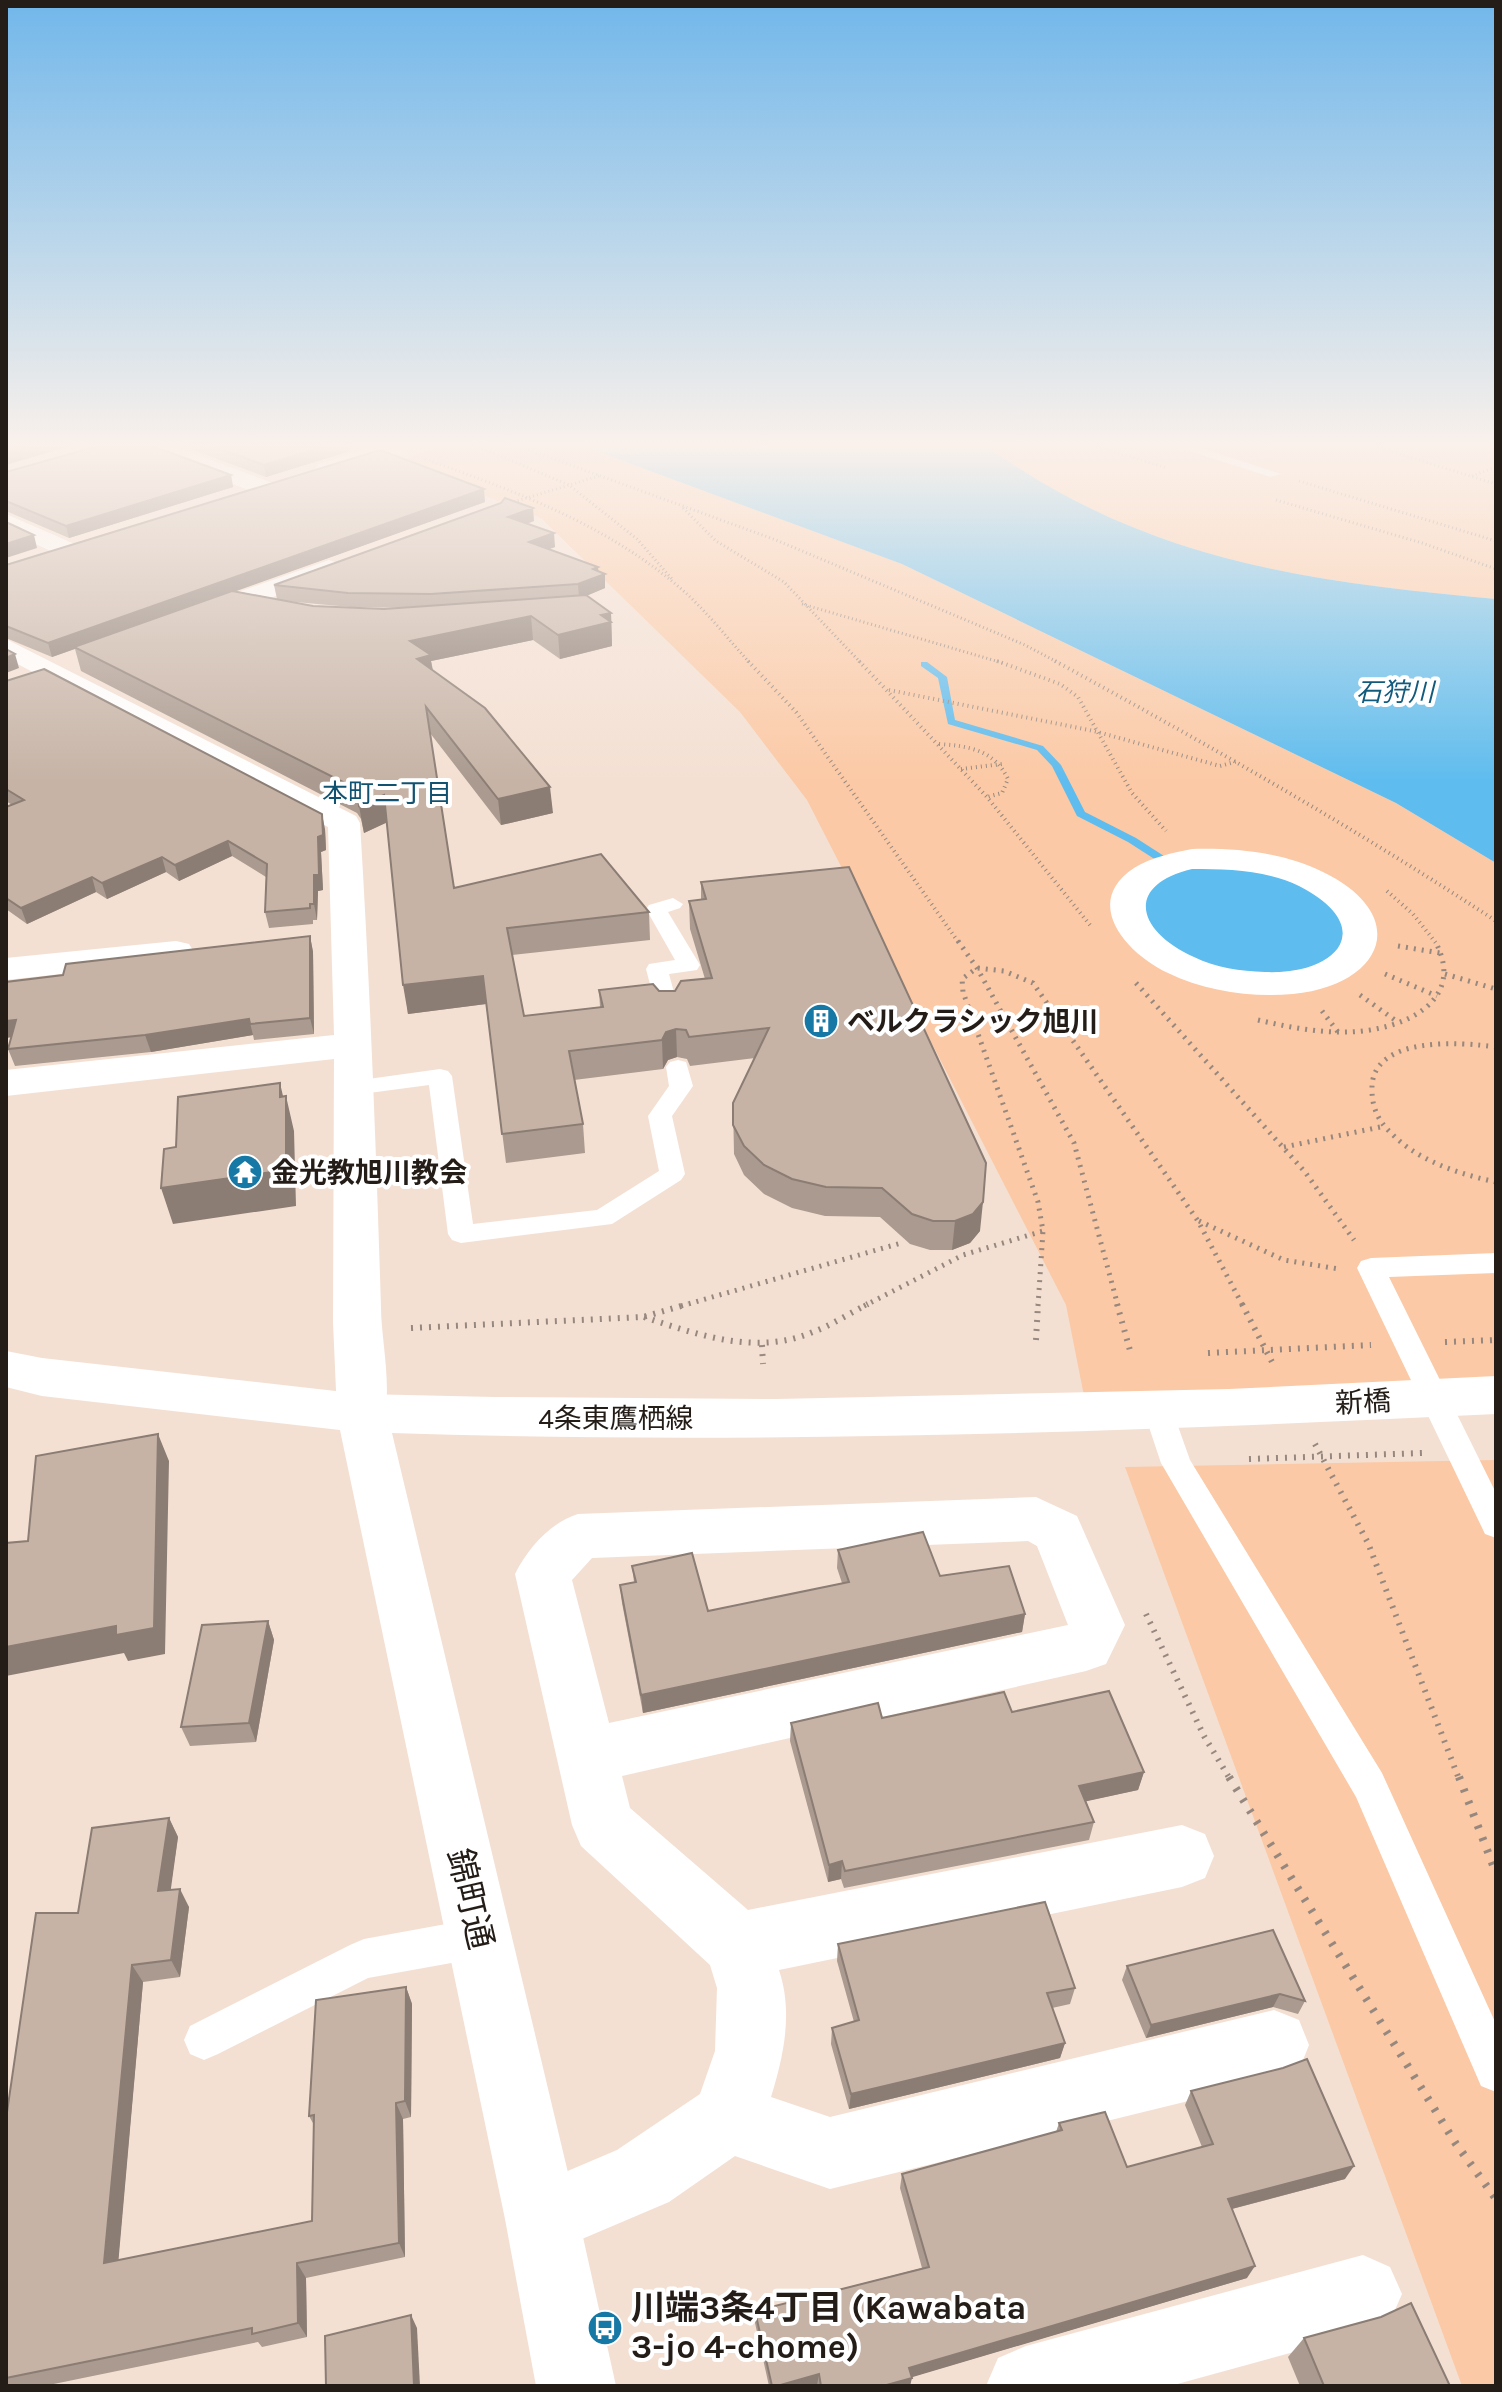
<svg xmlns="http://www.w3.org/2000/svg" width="1502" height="2392" viewBox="0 0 1502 2392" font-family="Karla,'Noto Sans JP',sans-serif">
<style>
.green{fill:#fbc9a5}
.water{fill:#5ebcee}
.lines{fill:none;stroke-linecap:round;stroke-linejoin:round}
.stream{fill:#5ebcee;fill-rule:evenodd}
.path-far4{stroke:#97887f;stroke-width:3;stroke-dasharray:1 3;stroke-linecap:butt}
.path-far3{stroke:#97887f;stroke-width:4;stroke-dasharray:1 4;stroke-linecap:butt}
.path-far2{stroke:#97887f;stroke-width:5;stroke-dasharray:2 6;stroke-linecap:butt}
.path-far1{stroke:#97887f;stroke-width:6;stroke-dasharray:2 7;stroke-linecap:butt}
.path{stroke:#97887f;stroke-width:8;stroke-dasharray:3 10;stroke-linecap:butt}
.lane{fill:#fff;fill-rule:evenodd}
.street{fill:#fff;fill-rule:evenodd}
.secondary{fill:#fff;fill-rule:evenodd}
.highway{fill:#fff;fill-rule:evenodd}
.wall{fill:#aa9a8f;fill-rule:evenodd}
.shaded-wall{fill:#8b7d74}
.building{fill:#c6b3a6;stroke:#8b7d74;stroke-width:2}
.labels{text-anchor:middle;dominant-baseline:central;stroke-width:8;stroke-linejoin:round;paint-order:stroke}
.far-water-label{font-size:26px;font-style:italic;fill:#125b7d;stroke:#fff}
.far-neighbourhood-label{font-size:26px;fill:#115271;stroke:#fff}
.poi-label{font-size:28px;font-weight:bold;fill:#231c17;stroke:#fff;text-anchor:start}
.street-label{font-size:28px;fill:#231c17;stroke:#fff}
.near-street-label{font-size:34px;fill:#231c17;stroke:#fff}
.near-poi-label{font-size:34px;font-weight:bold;fill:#231c17;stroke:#fff;text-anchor:start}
</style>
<rect width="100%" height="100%" fill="#f4e0d3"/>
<!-- green -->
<g class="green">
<path d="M434 447H585L902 564 1396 803 1496 863V1393L1087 1411 1066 1305 807 800 740 712 541 518 399 462Z"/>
<path d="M988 447H1496V599C1308 582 1146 561 988 447Z"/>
<path d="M1496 1460V2386H1462L1125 1467Z"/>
</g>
<!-- water -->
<g class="water">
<path d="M585 447H988C1146 561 1308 582 1496 599V863L1396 803 902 564Z"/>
<path d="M1249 866 1308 884 1346 918 1339 955 1317 968 1247 976 1176 955 1139 919 1146 887 1188 867Z"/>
</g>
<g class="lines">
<!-- stream -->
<path class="stream" d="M921 662H927L947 677 955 720 1043 746 1061 765 1085 812 1136 838 1164 856V860H1156L1128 842 1077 816 1052 766 1037 750 948 724 938 678 921 666Z"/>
<!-- path-far4 -->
<g class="path-far4">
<path d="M479 447 569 485 637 539 673 580"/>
<path d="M521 447 776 540 1025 645 1059 663"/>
<path d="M1099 447 1167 468"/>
<path d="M1377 447 1496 484"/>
<path d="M425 459C517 492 603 523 679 587 705 609 727 638 750 663"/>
<path d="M1472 476 1496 467"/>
<path d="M1299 481 1496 541"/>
<path d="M1276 500 1422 543 1496 569"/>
<path d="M510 503 599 476"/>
<path d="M683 508 716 541 784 582 861 663"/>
<path d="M802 604 1003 663"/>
</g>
<!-- path-far3 -->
<g class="path-far3">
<path d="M748 661 796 712 959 943"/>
<path d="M859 661 987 797 1090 925"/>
<path d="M997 661 1060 684 1078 697 1132 793 1166 831"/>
<path d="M1055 661C1205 743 1353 827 1496 921"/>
<path d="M889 690 1094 731 1220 766 1238 761"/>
<path d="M939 744C969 746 994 750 1008 779L1002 793 987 797"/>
<path d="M961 769 1002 764"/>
<path d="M1387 891 1413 914 1436 943"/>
</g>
<!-- path-far2 -->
<g class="path-far2">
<path d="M958 941 977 968 1074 1143 1118 1306"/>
<path d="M1398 946 1440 953"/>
<path d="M1385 974 1437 996"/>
<path d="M1445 974 1496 989"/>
<path d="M1136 983 1305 1172 1354 1240"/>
<path d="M1360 995 1399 1023"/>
<path d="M1322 1011 1338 1032"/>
<path d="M1258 1020C1288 1027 1319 1033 1350 1032 1402 1030 1468 1002 1435 941"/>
<path d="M1496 1047C1461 1042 1370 1035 1372 1090 1372 1107 1378 1121 1391 1133 1418 1161 1459 1174 1496 1182"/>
<path d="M1284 1147 1385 1126"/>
<path d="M1199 1221 1284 1260 1339 1269"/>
<path d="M681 1306 901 1243"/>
<path d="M864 1306 963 1255 1043 1231"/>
<path d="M1038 1306 1043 1231 1038 1202 963 992 962 979 977 968 1004 971 1033 983 1198 1221 1243 1306"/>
</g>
<!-- path-far1 -->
<g class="path-far1">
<path d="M1117 1304 1131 1354"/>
<path d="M1242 1304 1273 1364"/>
<path d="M644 1317C698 1335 757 1356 813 1332 832 1325 850 1313 868 1304"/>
<path d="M411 1328 643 1317 688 1304"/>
<path d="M1036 1340 1038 1304"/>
<path d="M1445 1342 1496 1340"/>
<path d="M762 1345 763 1364"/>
<path d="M1208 1353 1371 1345"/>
<path d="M1315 1444 1368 1543 1459 1779"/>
<path d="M1249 1459 1423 1453"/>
<path d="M1146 1614 1204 1736 1230 1779"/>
</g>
<!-- path -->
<g class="path">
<path d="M1229 1777 1456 2144 1496 2199"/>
<path d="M1459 1777 1496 1873"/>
</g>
<!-- lane -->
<g class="lane">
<path d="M1177 447H1198L1282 474 1270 477Z"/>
<path d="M673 898 683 904 680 908 668 912 700 965 697 970 669 974 679 1011 676 1016H660L657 1011 646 969 649 964 675 960 646 909 649 905Z"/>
<path d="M678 1060 686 1062 693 1086 672 1116 685 1174 681 1180 612 1224 461 1243 452 1240 448 1234 429 1085 354 1095 345 1093 342 1088 345 1083 354 1081 440 1069 448 1071 452 1076 473 1224 597 1210 659 1171 648 1116 669 1086 666 1067 670 1062Z"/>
<path d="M1496 1253V1273L1389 1277 1496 1493V1538L1485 1534 1357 1268 1361 1261 1371 1258Z"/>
<path d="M1158 1398 1169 1401 1190 1460 1382 1773 1496 2024V2092L1481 2086 1356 1797 1161 1463 1143 1409 1147 1401Z"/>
<path d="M479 1918 493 1924 499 1938 493 1952 479 1958 368 1978 218 2054 204 2060 190 2054 184 2040 190 2026 350 1945 364 1939Z"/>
</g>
<!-- street -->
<g class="street">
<path d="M144 447H176L273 483 276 488 273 493H257L147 452Z"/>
<path d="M6 514 77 545 80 550 77 555H59L6 530Z"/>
<path d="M329 560 338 563 342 568 338 573 208 621H190L186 615 190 609Z"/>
<path d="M6 639 356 816 360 823C370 985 376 1146 381 1308 381 1341 395 1399 380 1427L362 1432 344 1427 337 1413 333 1322 334 1059 6 1096V1070L334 1035 328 827 6 658Z"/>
<path d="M1192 849C1236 848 1283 852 1323 872 1413 916 1383 985 1293 994 1252 998 1205 991 1168 973 1127 954 1081 903 1134 868 1151 857 1173 853 1192 849ZM1192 869C1228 869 1266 870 1299 886 1379 927 1338 975 1265 972 1240 971 1216 968 1194 957 1139 933 1122 886 1192 869Z"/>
<path d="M176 941 189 944 194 952 189 960 6 980V958Z"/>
<path d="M1036 1497 1077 1516 1125 1625 1106 1664 1086 1671 622 1776 630 1808 748 1910 1182 1825 1205 1834 1214 1856 1205 1878 1182 1887 779 1970C793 2012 784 2055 771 2097L830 2117 1274 2010 1299 2020 1309 2045 1299 2070 1274 2080 830 2189 735 2156 669 2202 542 2256 516 2245 505 2219 516 2193 617 2150 700 2094 715 2051 717 1988 710 1965 581 1846 572 1825 515 1574C528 1548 550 1523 578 1514ZM1028 1541 1037 1546 1068 1625 609 1723 572 1580 592 1558Z"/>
<path d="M1363 2255 1390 2267 1402 2294 1390 2321 1363 2333 1170 2386H986L998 2358 1026 2346Z"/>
</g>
<!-- secondary -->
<path class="secondary" d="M6 1351 42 1358 362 1394 494 1397 777 1399 1229 1389 1496 1376V1414C1128 1432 760 1445 392 1433L579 2219 616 2386H536L505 2219 340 1430 42 1396 6 1387Z"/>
<!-- highway -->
<path class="highway" d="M373 447H407L404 452 326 476 315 469 318 464Z"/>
</g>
<!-- wall -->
<g class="wall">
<path d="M185 447H349L350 451 266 477Z"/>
<path d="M6 472 231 475 233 487 69 538 6 511Z"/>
<path d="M485 502 235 591 277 599 274 585 534 521 527 524 555 547 548 549 605 574V588L586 596 611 613 612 646 560 659 533 640 431 661 433 670 553 813 501 825 430 733 454 888 649 912 650 940 512 955 524 1016 600 1007 599 990 675 991 705 979 690 929 689 901 701 900V882L980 1231 970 1243 952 1250H930L910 1244 880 1217 825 1216 792 1208 764 1194 744 1175 734 1154 733 1103 755 1058 690 1066 687 1059 677 1057 668 1060 663 1069 574 1080 583 1124 585 1153 506 1163 486 1004 408 1014 387 822 364 833 361 819 357 813 81 671 75 649 52 657 6 638V565ZM285 601 350 607 408 608 384 609 313 606Z"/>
<path d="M6 681 325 829 326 850 321 852 323 890 318 891 317 920H313V924L269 928 265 912 266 877 232 856 179 881 166 872 107 899 96 892 27 924 6 909V807L12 805 6 801Z"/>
<path d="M310 936 313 952 314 1034 254 1040 253 1035 151 1052 15 1066 8 1049 11 1038 63 975Z"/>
<path d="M838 1550 940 1576 1025 1614 1022 1632 643 1713 622 1603 620 1585 634 1582 632 1566 708 1611 842 1583 837 1568Z"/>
<path d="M268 1621 274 1640 256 1742 190 1746 181 1727Z"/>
<path d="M1012 1712 1144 1772 1138 1790 1086 1801 1094 1822 1089 1840 844 1888 841 1879 828 1882 790 1741 791 1723Z"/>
<path d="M169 1818 178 1837 170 1890 189 1907 180 1977 143 1982 118 2260 312 2221 314 2125 309 2116 406 1987 412 2004 411 2117 403 2119 405 2257 306 2278 307 2337 262 2347 258 2342 44 2386H6V2119L78 1913Z"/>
<path d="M1273 1930 1305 2001 1298 2014 1273 2007 1146 2038 1122 1980 1127 1966Z"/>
<path d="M838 1944 1075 1988 1070 2004 1052 2008 1065 2043 1060 2058 849 2109 831 2044 832 2028 854 2022 837 1961Z"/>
<path d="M1191 2091 1345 2179 1232 2209 1247 2278 911 2377 910 2386H818L817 2385 813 2386H769L755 2323V2311L922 2268 900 2188 902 2174 1056 2132 1059 2123 1127 2167 1202 2147 1185 2105Z"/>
<path d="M1304 2338 1450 2386H1300L1288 2357Z"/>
</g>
<!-- shaded-wall -->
<g class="shaded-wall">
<path d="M23 447H67L6 465V452Z"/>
<path d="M322 447H349L350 451 266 477 264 465Z"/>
<path d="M231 475 233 487 69 538 66 526Z"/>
<path d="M484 489 485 502 52 657 48 643Z"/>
<path d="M533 508 534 521 509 530 508 517Z"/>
<path d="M554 533 555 547 530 556 529 542Z"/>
<path d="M34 535 37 548 6 558V544Z"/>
<path d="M598 567 599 576 605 574V588L579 599 578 584 593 569Z"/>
<path d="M611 613 612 646 560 659 558 635 601 615Z"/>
<path d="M531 616 533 640 431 661 434 679 421 683 410 641Z"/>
<path d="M15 654 19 668 6 673V658Z"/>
<path d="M550 787 553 813 501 825 498 799Z"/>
<path d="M384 795 388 822 364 833 359 806Z"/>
<path d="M322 814 325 829 326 850 321 852 323 890 318 891 317 920 314 904V875Z"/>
<path d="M228 841 232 856 179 881 175 865Z"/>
<path d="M162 857 166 872 107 899 102 883Z"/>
<path d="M92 877 96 892 27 924 21 908Z"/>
<path d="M310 936 313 952 314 1034 310 1018Z"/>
<path d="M483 976 486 1004 408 1014 403 985Z"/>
<path d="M249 1019 253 1035 151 1052 145 1035Z"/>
<path d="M16 1020 22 1036 6 1038V1021Z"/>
<path d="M676 1029 677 1057 668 1060 663 1069 662 1040 666 1032Z"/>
<path d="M280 1083 286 1109V1096L294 1131 296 1206 173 1224 161 1188 280 1097Z"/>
<path d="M983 1202 980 1231 970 1243 952 1250 955 1221Z"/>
<path d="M158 1434 169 1461 165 1654 128 1661 124 1653 6 1676V1647L116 1626Z"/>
<path d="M1025 1614 1022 1632 643 1713 641 1695Z"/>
<path d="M268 1621 274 1640 256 1742 249 1723Z"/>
<path d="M1144 1772 1138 1790 1074 1804 1079 1786Z"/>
<path d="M169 1818 178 1837 168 1910 158 1891Z"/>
<path d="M842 1861 841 1879 828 1882 829 1865Z"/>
<path d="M180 1889 189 1907 180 1977 171 1960Z"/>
<path d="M132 1965 143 1982 117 2277 104 2263Z"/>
<path d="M406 1987 412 2004 411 2117 405 2101Z"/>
<path d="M1280 1994 1273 2007 1146 2038 1151 2025Z"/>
<path d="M1065 2043 1060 2058 849 2109 851 2094Z"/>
<path d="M396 2103 403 2119 405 2257 399 2243Z"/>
<path d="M1354 2166 1345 2179 1220 2212 1228 2199Z"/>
<path d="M297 2263 306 2278 307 2337 298 2323Z"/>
<path d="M1255 2266 1247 2278 906 2379 909 2368Z"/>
<path d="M411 2315 417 2328 420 2386H414Z"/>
<path d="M819 2374 817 2385 813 2386H777Z"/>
<path d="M912 2378 910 2386H883Z"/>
</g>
<!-- building -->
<g class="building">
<path d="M6 447H23L6 452Z"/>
<path d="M95 447H155L231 475 66 526 6 501V472Z"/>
<path d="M215 447H322L264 465Z"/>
<path d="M380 450 484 489 48 643 6 626V565Z"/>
<path d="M505 498 533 508 508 517 554 533 529 542 598 567 593 569 605 574 578 584 431 594 348 593 274 585 501 503Z"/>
<path d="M6 522 34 535 6 544Z"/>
<path d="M232 591 313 606 384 609 586 595 611 613 601 615 611 622 558 635 531 616 410 641 431 655 417 659 485 708 550 787 498 799 426 707 454 888 601 854 649 912 507 928 524 1016 603 1007 599 990 653 984 659 991H675L681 981 712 978 689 901 706 899 701 882 849 867 986 1163 983 1202 973 1214 955 1221H933L912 1214 882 1188 826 1187 792 1179 764 1165 744 1146 733 1125V1103L769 1028 689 1037 686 1030 676 1029 666 1032 662 1040 569 1051 583 1124 502 1134 483 976 403 985 384 795 359 806 358 795 353 787 74 647Z"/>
<path d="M6 649 15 654 6 658Z"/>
<path d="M44 669 322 814 323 835 318 837 319 875H314V904H310V908L265 912 267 864 228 841 175 865 162 857 102 883 92 877 21 908 6 898V807L24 800 6 789V681Z"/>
<path d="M310 936V1018L250 1024 249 1019 145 1035 8 1049 16 1020 6 1021V982L63 975 66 964Z"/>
<path d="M280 1083V1097L286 1096V1170L161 1188 164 1149 176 1147 178 1097Z"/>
<path d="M158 1434 154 1628 116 1635V1626L6 1647V1543L28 1541 36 1456Z"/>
<path d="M923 1532 940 1576 1009 1566 1025 1614 641 1695 620 1585 636 1582 632 1566 692 1553 708 1611 849 1582 838 1550Z"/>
<path d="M268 1621 249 1723 181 1727 202 1625Z"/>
<path d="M1109 1691 1144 1772 1079 1786 1094 1822 845 1871 842 1861 829 1865 791 1723 878 1703 882 1718 1004 1692 1012 1712Z"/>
<path d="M169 1818 158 1891 180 1889 171 1960 132 1965 104 2263 312 2221 314 2115 309 2116 316 2000 406 1987 405 2101 396 2103 399 2243 297 2263 298 2323 252 2334V2328L6 2378V2119L36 1913H78L92 1828Z"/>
<path d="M1045 1902 1075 1988 1047 1993 1065 2043 851 2094 832 2028 859 2020 838 1944Z"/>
<path d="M1273 1930 1305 2001 1280 1994 1151 2025 1127 1966Z"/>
<path d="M1307 2059 1354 2166 1228 2199 1255 2266 909 2368 912 2378 883 2386H821L819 2374 777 2386H772L755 2311 929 2267 902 2174 1062 2130 1059 2123 1105 2112 1127 2167 1213 2144 1191 2091 1283 2068Z"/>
<path d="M1411 2303 1450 2386H1324L1304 2338 1381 2317Z"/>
<path d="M411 2315 414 2386H326L325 2336Z"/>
</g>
<!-- sky -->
<linearGradient id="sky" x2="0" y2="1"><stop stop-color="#71b7ea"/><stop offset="0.57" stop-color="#faf1eb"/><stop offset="1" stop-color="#faf1eb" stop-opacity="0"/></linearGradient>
<rect width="1502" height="782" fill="url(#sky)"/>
<!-- icons -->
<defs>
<symbol id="building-disc" viewBox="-11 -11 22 22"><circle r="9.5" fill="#1678a5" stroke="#fff"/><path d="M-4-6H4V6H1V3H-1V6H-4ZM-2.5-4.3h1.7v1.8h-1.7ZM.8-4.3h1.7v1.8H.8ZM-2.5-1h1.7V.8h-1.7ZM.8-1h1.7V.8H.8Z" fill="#fff"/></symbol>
<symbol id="temple-disc" viewBox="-11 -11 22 22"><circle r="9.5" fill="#1678a5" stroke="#fff"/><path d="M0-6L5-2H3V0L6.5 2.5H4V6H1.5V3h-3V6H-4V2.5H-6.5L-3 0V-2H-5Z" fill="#fff"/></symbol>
<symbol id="bus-disc" viewBox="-11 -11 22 22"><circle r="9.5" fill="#1678a5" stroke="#fff"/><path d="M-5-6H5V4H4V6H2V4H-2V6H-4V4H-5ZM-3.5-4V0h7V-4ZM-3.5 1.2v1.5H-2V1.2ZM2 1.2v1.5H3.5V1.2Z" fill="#fff"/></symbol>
</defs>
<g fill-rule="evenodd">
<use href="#building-disc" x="801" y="1001" width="40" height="40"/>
<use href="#temple-disc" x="225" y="1152" width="40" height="40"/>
<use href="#bus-disc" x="585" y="2308" width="40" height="40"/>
</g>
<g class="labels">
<!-- far-water labels -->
<g class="far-water-label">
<text x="1395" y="692">石狩川</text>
</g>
<!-- far-neighbourhood labels -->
<g class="far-neighbourhood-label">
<text x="387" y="793">本町二丁目</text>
</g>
<!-- poi labels -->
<g class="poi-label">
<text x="847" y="1021">ベルクラシック旭川</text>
<text x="271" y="1172">金光教旭川教会</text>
</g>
<!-- street labels -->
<g class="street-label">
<text transform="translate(1363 1402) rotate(-3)">新橋</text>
<text x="616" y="1418">4条東鷹栖線</text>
</g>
<!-- near-street labels -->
<g class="near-street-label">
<text transform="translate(470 1899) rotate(77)">錦町通</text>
</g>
<!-- near-poi labels -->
<g class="near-poi-label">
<text x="631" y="2308">川端3条4丁目 (Kawabata<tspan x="631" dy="39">3-jo 4-chome)</tspan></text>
</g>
</g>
<!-- border -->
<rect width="1502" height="2392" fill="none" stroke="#231c17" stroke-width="16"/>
</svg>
